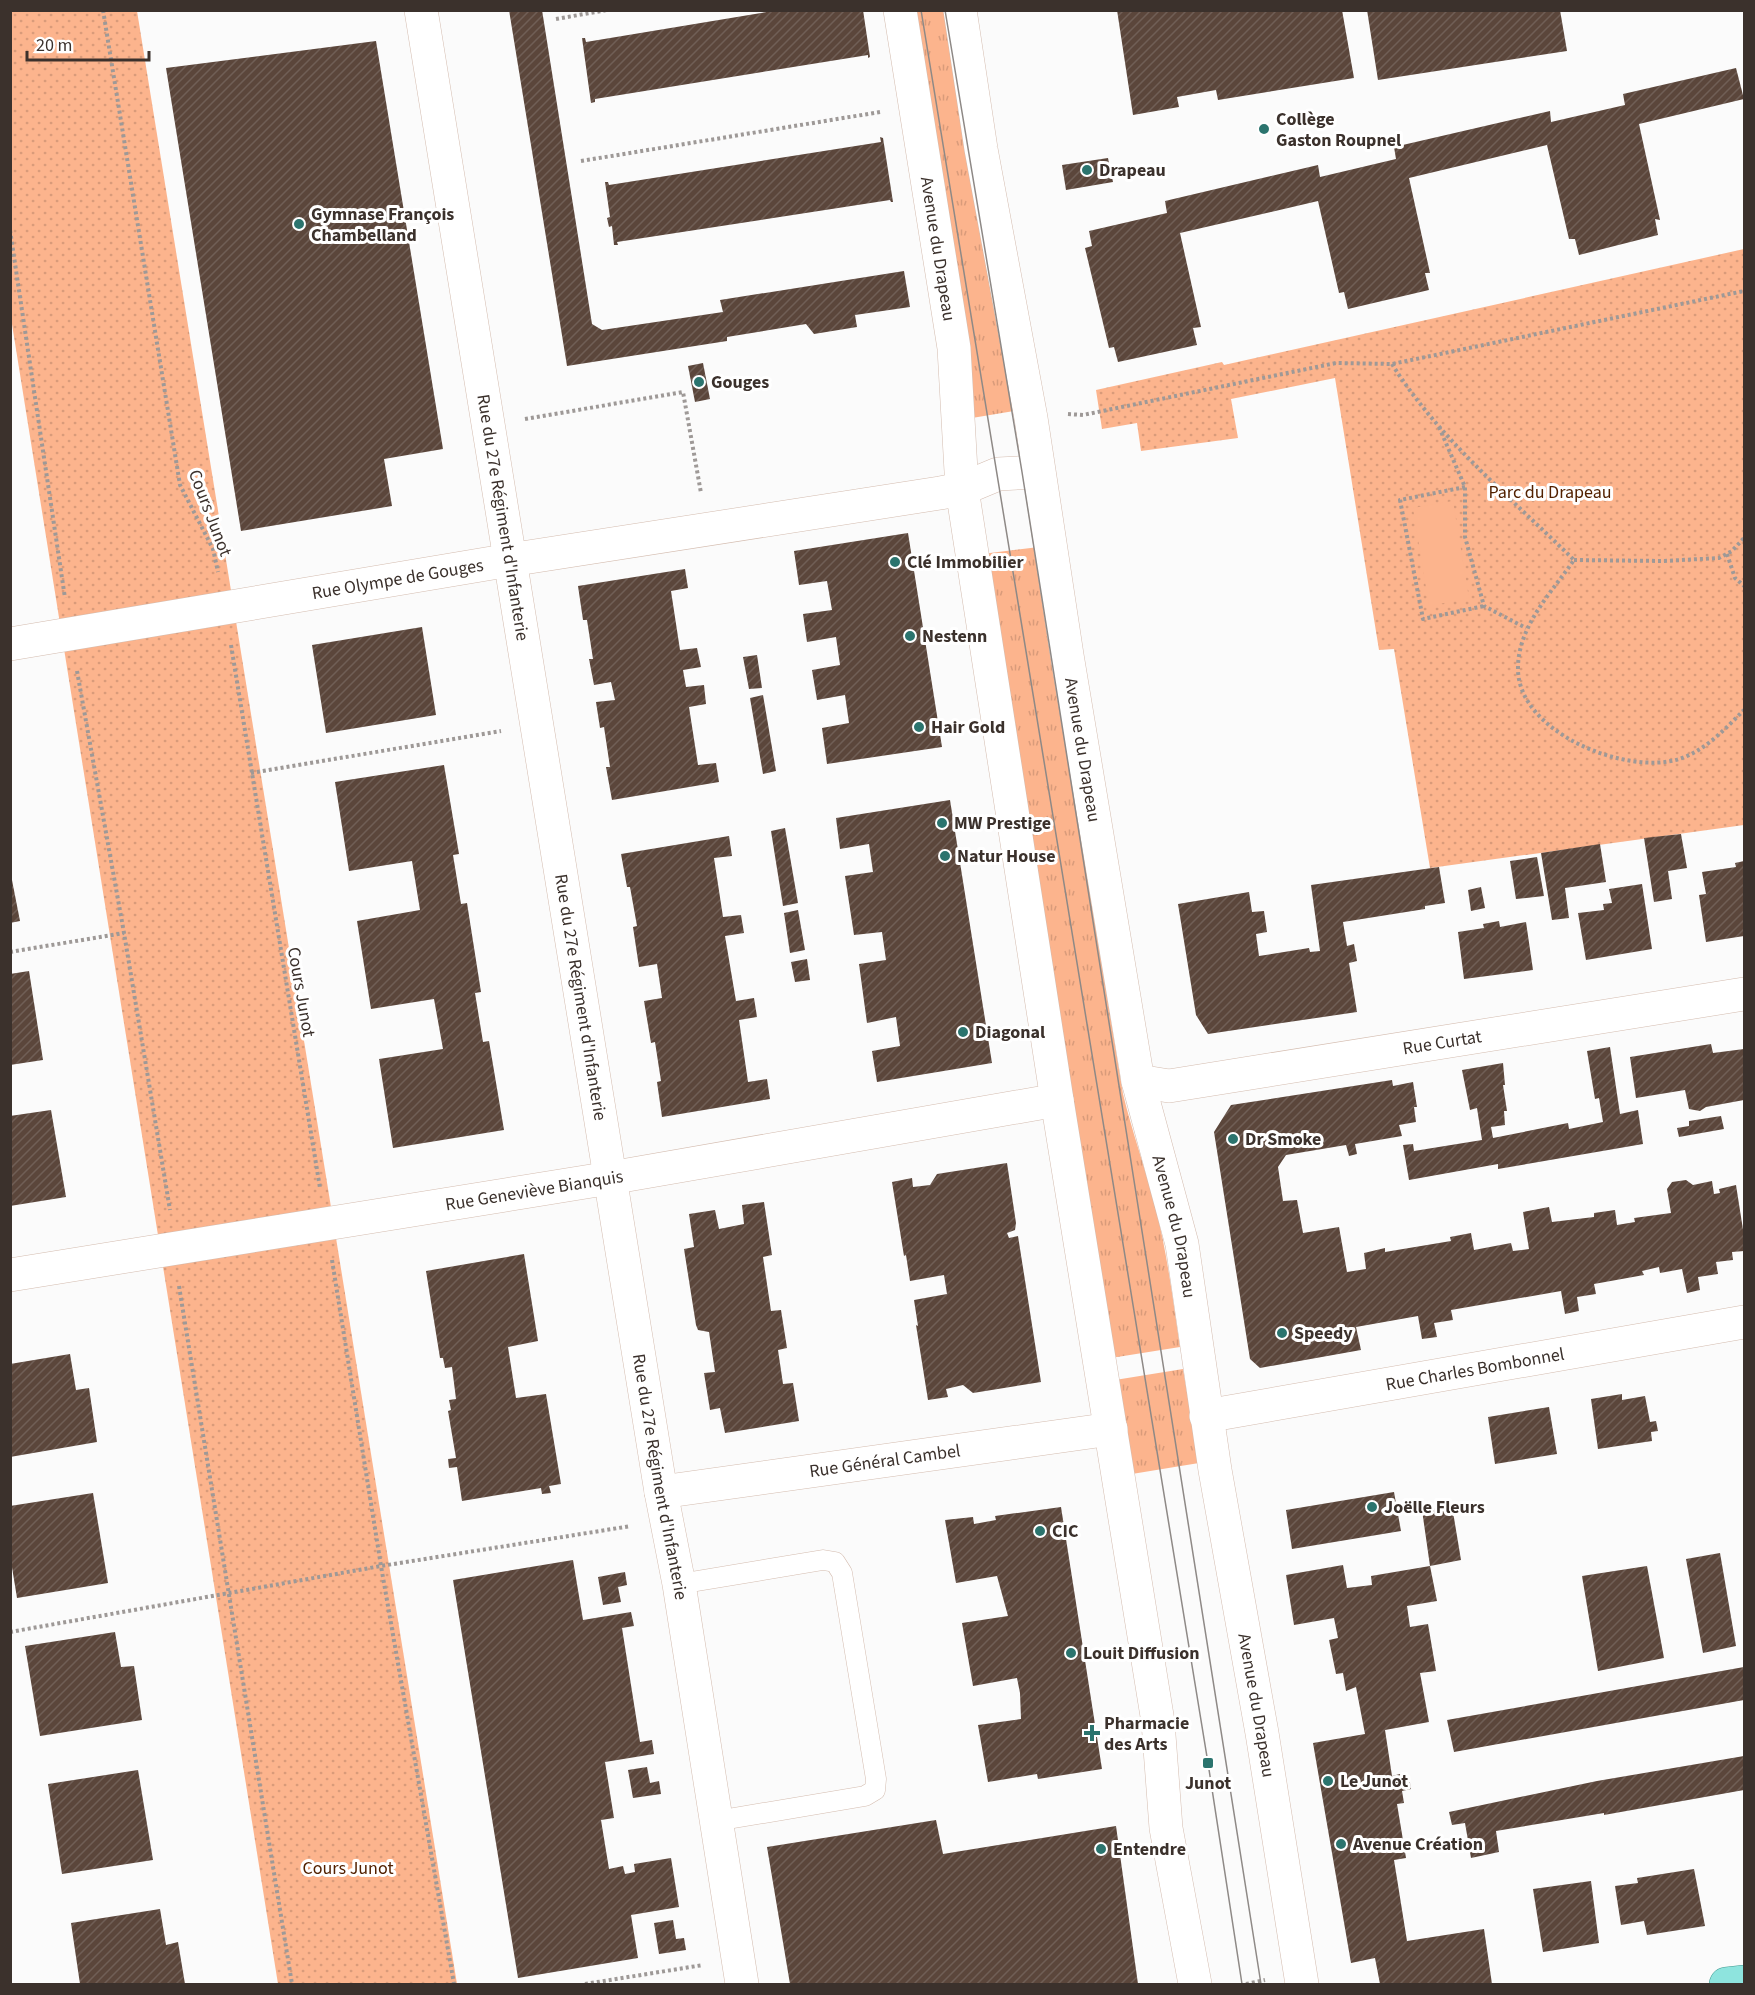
<svg xmlns="http://www.w3.org/2000/svg" width="1755" height="1995" viewBox="0 0 1755 1995" font-family="'Source Sans 3',sans-serif">
<style>
.grass{fill:url(#grass-tufts)}
.park{fill:url(#park-dots)}
.pitch{fill:#fcb48d}
.building{fill:url(#building-hatch)}
.lines{fill:none;stroke-linecap:round;stroke-linejoin:round}
.service-casing{stroke:#d4bcaf;stroke-width:21}
.minor-casing{stroke:#d4bcaf;stroke-width:34}
.secondary-casing{stroke:#d4bcaf;stroke-width:34}
.primary-casing{stroke:#409a91;stroke-width:34}
.path{stroke:#9e9997;stroke-width:4;stroke-dasharray:3 3;stroke-linecap:butt}
.service{stroke:#fff;stroke-width:20}
.minor{stroke:#fff;stroke-width:33}
.secondary{stroke:#fff;stroke-width:33}
.primary{stroke:#8ee4de;stroke-width:33}
.tram{stroke:#8e8986;stroke-width:1.5}
.poi-dot{fill:#2b746e;stroke:#fff;stroke-width:2}
.labels{text-anchor:middle;dominant-baseline:central;stroke-width:6;stroke-linejoin:round;paint-order:stroke}
.poi-label{font-size:18px;font-weight:bold;fill:#3b312c;stroke:#fff;text-anchor:start}
.street-label{font-size:18px;fill:#3b312c;stroke:#fff}
.park-label{font-size:18px;fill:#522100;stroke:#fff}
</style>
<defs>
<pattern id="grass-tufts" width="24" height="20" patternUnits="userSpaceOnUse" patternTransform="scale(1.5)"><rect width="24" height="20" fill="#fcb48d"/><path d="M3 7l-1-3M5 7V3M7 7l1-3M15 17l-1-3M17 17v-4M19 17l1-3" fill="none" stroke="#d99b7a"/></pattern>
<pattern id="park-dots" width="8" height="8" patternUnits="userSpaceOnUse" patternTransform="scale(1.5)"><rect width="8" height="8" fill="#fcb48d"/><path d="M2 2h.1M6 6h.1" fill="none" stroke="#d99b7a" stroke-width="1.8" stroke-linecap="round"/></pattern>
<pattern id="building-hatch" width="6" height="6" patternUnits="userSpaceOnUse" patternTransform="scale(1.5)"><rect width="6" height="6" fill="#5b463b"/><path d="M-1 1l2-2M0 6l6-6M5 7l2-2" fill="none" stroke="#705f56"/></pattern>
</defs>
<rect width="100%" height="100%" fill="#fbfbfb"/>
<!-- grass -->
<g class="grass">
<path d="M914 11H951L1014 411 972 418Z"/>
<path d="M1039 547 1085 859 1123 1094C1132 1131 1145 1168 1155 1205 1167 1252 1173 1300 1180 1347L1111 1358 982 554Z"/>
<path d="M1183 1369 1199 1463 1132 1474 1115 1380Z"/>
</g>
<!-- park -->
<g class="park">
<path d="M10 11H137L457 1984H278L11 318Z"/>
<path d="M1744 249V825L1430 868 1394 649 1379 650 1335 378 1231 399 1238 438 1141 451 1137 423 1102 429 1096 390 1222 362 1224 365Z"/>
</g>
<!-- pitch -->
<path class="pitch" d="M1453 501 1469 598 1429 606 1413 508Z"/>
<!-- building -->
<g class="building">
<path d="M509 10H542L592 324 602 330 723 312 720 300 904 271 910 307 855 315 857 327 814 334 806 324 727 337V341L567 366Z"/>
<path d="M779 10H863L870 57 868 58V55L595 99V102L591 103 582 38H585L586 42Z"/>
<path d="M1117 10H1342L1354 78 1218 100 1216 90 1177 97 1179 107 1133 115Z"/>
<path d="M1367 10H1560L1567 51 1378 80Z"/>
<path d="M376 41 443 449 384 459 392 506 241 531 166 68Z"/>
<path d="M1736 68 1744 99 1639 124 1660 220 1655 219 1658 235 1579 255 1575 239H1569L1547 145 1409 178 1430 273H1425L1429 290 1348 309 1344 292 1339 293 1318 201 1180 233 1201 327 1193 328 1197 345 1118 362 1114 347 1109 348 1085 248 1092 246 1089 231 1167 213 1165 201 1318 165 1320 177 1396 159 1394 147 1550 111 1551 122 1625 105 1623 94Z"/>
<path d="M880 137 883 138 893 202H891L890 200 617 242 618 245H614L612 226 609 227 607 218 610 217 605 182H608L609 185 881 142Z"/>
<path d="M1108 158 1113 182 1066 190 1062 165Z"/>
<path d="M703 363 710 399 695 402 688 366Z"/>
<path d="M908 533 942 747 827 764 822 728 849 723 845 695 817 700 812 670 840 665 836 637 807 642 803 614 832 610 827 581 799 585 794 551Z"/>
<path d="M685 569 688 588 671 591 680 650 697 648 701 667 683 670 686 687 704 685 706 704 689 707 698 765 716 763 719 782 612 800 606 767H610L604 727 600 728 596 702 615 700 611 682 594 685 589 659H593L587 620H583L578 586Z"/>
<path d="M422 627 436 715 326 733 312 645Z"/>
<path d="M757 655 762 688 749 689 743 657Z"/>
<path d="M763 695 776 771 763 774 750 698Z"/>
<path d="M444 765 459 854 453 855 461 904 467 903 481 992 475 993 483 1042 489 1041 504 1130 393 1148 379 1059 443 1049 434 999 371 1009 357 921 420 910 412 861 349 871 335 782Z"/>
<path d="M950 800 992 1063 877 1082 872 1051 900 1046 896 1017 867 1023 859 964 886 960 882 932 854 935 845 876 873 872 869 844 840 849 836 818Z"/>
<path d="M785 828 798 903 783 906 771 831Z"/>
<path d="M1681 834 1687 868 1668 871 1672 899 1654 902 1644 838Z"/>
<path d="M729 836 732 856 714 858 723 917 741 915 744 933 725 936 736 1001 754 998 757 1017 739 1020 748 1082 767 1079 770 1099 662 1117 657 1082 661 1081 655 1042 651 1043 644 1001 662 998 657 964 639 967 633 927 637 926 630 887H627L621 854Z"/>
<path d="M1600 844 1606 882 1565 888 1569 918 1552 920 1541 853Z"/>
<path d="M1537 857 1544 896 1516 899 1510 861Z"/>
<path d="M1744 861V936L1706 942 1699 895 1706 894 1702 872 1736 867 1735 863Z"/>
<path d="M1439 867 1445 903 1425 906V909L1343 922 1347 946 1354 944 1357 961 1349 963 1357 1012 1208 1034 1196 1015 1178 904 1249 892 1252 912 1264 911 1267 932 1256 934 1259 956 1309 948 1310 952 1320 951 1311 885Z"/>
<path d="M10 870 20 921 10 923Z"/>
<path d="M1642 884 1652 949 1586 960 1578 913 1604 910 1603 904 1612 903 1609 889Z"/>
<path d="M1481 887 1485 908 1471 911 1468 890Z"/>
<path d="M798 910 805 950 790 953 784 913Z"/>
<path d="M1499 921 1500 927 1526 922 1533 970 1464 979 1458 932 1484 928 1483 924Z"/>
<path d="M807 959 810 980 795 982 791 962Z"/>
<path d="M29 971 43 1060 10 1065V974Z"/>
<path d="M1711 1044 1713 1053 1744 1049V1100L1706 1107 1700 1111 1689 1109 1685 1090 1636 1098 1630 1057Z"/>
<path d="M1610 1047 1620 1114 1638 1110 1643 1144 1498 1169V1164L1409 1180 1403 1145 1413 1144 1414 1151 1482 1140 1477 1108 1470 1110 1462 1070 1503 1063 1505 1085H1503L1507 1111H1504L1505 1125 1491 1127 1493 1138 1568 1123 1569 1129 1603 1122 1599 1098 1595 1099 1587 1051Z"/>
<path d="M1392 1080 1393 1086 1413 1082 1417 1107H1414L1416 1122 1399 1125 1402 1136 1355 1144 1357 1154 1349 1156 1346 1145 1286 1155 1278 1167 1283 1201 1297 1200 1303 1233 1339 1227 1347 1272 1366 1269 1364 1253 1385 1248V1252L1451 1241 1450 1237 1471 1233 1474 1250 1511 1243 1513 1251 1529 1249 1523 1212 1549 1207 1552 1222 1594 1217V1213L1615 1210 1617 1225 1635 1222 1634 1218 1671 1213 1667 1189 1672 1182 1686 1180 1693 1185 1712 1181 1714 1194 1720 1193 1719 1189 1736 1185 1744 1236V1251L1732 1252 1733 1260 1716 1262 1718 1274 1698 1277 1700 1290 1687 1293 1682 1269 1660 1273 1659 1267 1642 1271 1644 1275 1594 1284 1596 1294 1577 1297 1579 1311 1565 1314 1561 1291 1451 1310 1453 1320 1434 1323 1437 1337 1422 1339 1418 1316 1356 1327 1361 1350 1260 1368 1250 1359 1214 1132 1231 1105Z"/>
<path d="M51 1110 66 1197 10 1206V1116Z"/>
<path d="M1721 1116 1724 1129 1679 1137 1677 1128 1689 1126V1121Z"/>
<path d="M1007 1163 1016 1223 1015 1230 1007 1233 1009 1238 1018 1236 1041 1382 973 1393 963 1385 946 1389 948 1397 928 1400 916 1325 918 1326 914 1300 947 1294 944 1275 910 1281 906 1255 904 1256 892 1182 912 1178 913 1187 930 1185 937 1174Z"/>
<path d="M764 1202 772 1255 763 1257 771 1311 781 1310 787 1348 778 1350 783 1384 793 1383 799 1421 725 1433 720 1408 710 1410 704 1373 715 1372 709 1332 698 1330 696 1325 684 1249 694 1247 689 1214 715 1210 719 1229 744 1224 742 1205Z"/>
<path d="M524 1254 538 1341 508 1347 516 1398 546 1394 561 1484 549 1486 551 1493 542 1494 541 1488 462 1501 457 1467 449 1468 448 1459 456 1458 448 1411 451 1410 449 1400 456 1399 452 1367 445 1368 443 1358H440L426 1271Z"/>
<path d="M70 1354 76 1390 89 1388 97 1442 10 1457V1364Z"/>
<path d="M1622 1394V1400L1645 1396 1650 1422 1656 1421 1658 1431 1651 1432 1652 1441 1598 1449 1591 1399Z"/>
<path d="M1549 1407 1557 1454 1495 1464 1488 1417Z"/>
<path d="M1394 1492 1401 1531 1292 1549 1286 1510Z"/>
<path d="M93 1493 108 1583 17 1598 10 1555V1506Z"/>
<path d="M1452 1506 1461 1560 1430 1566 1422 1510Z"/>
<path d="M1061 1507 1102 1769 1038 1779 1037 1774 988 1782 978 1725 1021 1719 1020 1693 1017 1678 973 1686 962 1623 1008 1616 997 1576 956 1583 945 1520 973 1517 974 1524 996 1520 995 1516Z"/>
<path d="M1720 1553 1736 1646 1703 1653 1686 1559Z"/>
<path d="M573 1560 583 1620 631 1612 634 1626 622 1628 640 1742 652 1740 654 1754 605 1762 614 1818 601 1820 609 1869 623 1866 625 1874 635 1872 634 1864 671 1858 679 1907 631 1915 638 1958 518 1978 453 1580Z"/>
<path d="M1343 1565 1347 1588 1372 1585 1371 1576 1430 1566 1437 1601 1407 1606 1410 1627 1428 1624 1436 1671 1420 1673 1429 1722 1385 1730 1392 1776 1400 1774 1401 1779 1409 1777 1411 1789 1402 1791 1404 1803 1397 1804 1406 1858 1394 1860 1407 1941 1484 1929 1492 1984H1380L1375 1958 1351 1963 1313 1743 1365 1734 1356 1687 1346 1691 1343 1673 1336 1674 1329 1640 1338 1638 1334 1618 1294 1625 1286 1575Z"/>
<path d="M1647 1566 1664 1658 1598 1671 1582 1576Z"/>
<path d="M625 1572 627 1585 618 1587 621 1602 603 1605 598 1577Z"/>
<path d="M115 1632 121 1667 134 1666 142 1720 40 1736 25 1646Z"/>
<path d="M1744 1667V1700L1454 1752 1447 1720Z"/>
<path d="M1744 1756V1790L1604 1815V1813L1496 1831 1499 1852 1471 1858 1465 1823 1452 1825 1449 1812 1597 1781Z"/>
<path d="M647 1767 650 1783 659 1781 661 1794 633 1798 628 1770Z"/>
<path d="M138 1770 153 1860 62 1874 48 1784Z"/>
<path d="M936 1820 943 1854 1116 1826 1138 1984H790L767 1847Z"/>
<path d="M1694 1869 1705 1926 1647 1935 1644 1921 1621 1925 1615 1886 1638 1883 1637 1878Z"/>
<path d="M1591 1881 1599 1943 1543 1952 1533 1889Z"/>
<path d="M160 1909 166 1945 178 1942 185 1984H80L71 1923Z"/>
<path d="M673 1920 676 1939 684 1938 686 1950 659 1954 654 1923Z"/>
</g>
<g class="lines">
<defs>
<path id="service" d="M679 1584 823 1560 835 1562 842 1573 876 1779 875 1790 865 1796 716 1821"/>
<g id="minor">
<path id="s1" d="M421 10 661 1492 679 1584 742 1984"/>
<path id="s2" d="M10 644 510 560 940 493 962 489 998 474 1038 472"/>
<path id="s3" d="M1138 1081 1169 1086 1744 994"/>
<path id="s4" d="M10 1275 610 1178 1057 1100"/>
<path id="s5" d="M1206 1416 1744 1322"/>
<path id="s6" d="M661 1492 1111 1429"/>
</g>
<g id="secondary">
<path id="s7" d="M900 10 954 348 962 489 1057 1100 1158 1722 1166 1828 1195 1984"/>
<path id="s8" d="M960 10 981 149 1031 418 1067 655 1138 1081 1182 1244 1215 1470 1262 1733 1302 1984"/>
</g>
<path id="primary" d="M1726 1984 1744 1982"/>
</defs>
<!-- service casing -->
<use href="#service" class="service-casing"/>
<!-- minor casing -->
<use href="#minor" class="minor-casing"/>
<!-- secondary casing -->
<use href="#secondary" class="secondary-casing"/>
<!-- primary casing -->
<use href="#primary" class="primary-casing"/>
<!-- path -->
<g class="path">
<path d="M103 10 180 485 213 549 218 572"/>
<path d="M556 19 607 10"/>
<path d="M581 161 880 112"/>
<path d="M10 230 65 598"/>
<path d="M1392 364C1438 438 1512 499 1574 560 1552 592 1518 626 1518 668 1517 732 1626 776 1679 759 1705 751 1726 728 1744 710"/>
<path d="M1068 414 1083 415 1336 363 1392 364 1744 291"/>
<path d="M525 419 683 392 701 493"/>
<path d="M1439 427 1465 487V537L1484 606 1526 628"/>
<path d="M1465 487 1400 500 1423 619 1484 606"/>
<path d="M1727 554 1735 578 1744 586"/>
<path d="M1574 560 1664 561 1719 558 1732 551 1744 538"/>
<path d="M231 645 320 1188"/>
<path d="M77 671 124 933 170 1210"/>
<path d="M251 773 501 731"/>
<path d="M10 952 124 933"/>
<path d="M332 1260 381 1566 454 1984"/>
<path d="M179 1286 292 1984"/>
<path d="M10 1632 381 1566 631 1526"/>
<path d="M585 1984 703 1965"/>
<path d="M1246 1984 1265 1980"/>
</g>
<!-- service -->
<use href="#service" class="service"/>
<!-- minor -->
<use href="#minor" class="minor"/>
<!-- secondary -->
<use href="#secondary" class="secondary"/>
<!-- primary -->
<use href="#primary" class="primary"/>
<!-- tram -->
<g class="tram">
<path d="M921 10 1208 1763 1242 1984"/>
<path d="M945 10 1022 472 1261 1984"/>
</g>
</g>
<!-- markers -->
<g class="poi-dot">
<circle cx="1264" cy="129" r="6"/>
<circle cx="1087" cy="170" r="6"/>
<circle cx="299" cy="224" r="6"/>
<circle cx="699" cy="382" r="6"/>
<circle cx="895" cy="562" r="6"/>
<circle cx="910" cy="636" r="6"/>
<circle cx="919" cy="727" r="6"/>
<circle cx="942" cy="823" r="6"/>
<circle cx="945" cy="856" r="6"/>
<circle cx="963" cy="1032" r="6"/>
<circle cx="1233" cy="1139" r="6"/>
<circle cx="1282" cy="1333" r="6"/>
<circle cx="1372" cy="1507" r="6"/>
<circle cx="1040" cy="1531" r="6"/>
<circle cx="1071" cy="1653" r="6"/>
<path d="M1089 1724h6v6h6v6h-6v6h-6v-6h-6v-6h6z"/>
<rect x="1202" y="1757" width="12" height="12" rx="3"/>
<circle cx="1328" cy="1781" r="6"/>
<circle cx="1341" cy="1844" r="6"/>
<circle cx="1101" cy="1849" r="6"/>
</g>
<g class="labels">
<!-- poi labels -->
<g class="poi-label">
<text x="1276" y="119">Collège<tspan x="1276" dy="21">Gaston Roupnel</tspan></text>
<text x="1099" y="170">Drapeau</text>
<text x="311" y="214">Gymnase François<tspan x="311" dy="21">Chambelland</tspan></text>
<text x="711" y="382">Gouges</text>
<text x="907" y="562">Clé Immobilier</text>
<text x="922" y="636">Nestenn</text>
<text x="931" y="727">Hair Gold</text>
<text x="954" y="823">MW Prestige</text>
<text x="957" y="856">Natur House</text>
<text x="975" y="1032">Diagonal</text>
<text x="1245" y="1139">Dr Smoke</text>
<text x="1294" y="1333">Speedy</text>
<text x="1384" y="1507">Joëlle Fleurs</text>
<text x="1052" y="1531">CIC</text>
<text x="1083" y="1653">Louit Diffusion</text>
<text x="1104" y="1723">Pharmacie<tspan x="1104" dy="21">des Arts</tspan></text>
<text x="1340" y="1781">Le Junot</text>
<text x="1208" y="1783" text-anchor="middle">Junot</text>
<text x="1353" y="1844">Avenue Création</text>
<text x="1113" y="1849">Entendre</text>
</g>
<!-- street labels -->
<g class="street-label">
<text stroke="none"><textPath href="#s7" startOffset="242">Avenue du Drapeau</textPath></text>
<text transform="translate(210 513) rotate(69)">Cours Junot</text>
<text stroke="none"><textPath href="#s1" startOffset="514">Rue du 27e Régiment d'Infanterie</textPath></text>
<text stroke="none"><textPath href="#s2" startOffset="393">Rue Olympe de Gouges</textPath></text>
<text stroke="none"><textPath href="#s8" startOffset="750">Avenue du Drapeau</textPath></text>
<text transform="translate(301 992) rotate(80)">Cours Junot</text>
<text stroke="none"><textPath href="#s1" startOffset="1000">Rue du 27e Régiment d'Infanterie</textPath></text>
<text stroke="none"><textPath href="#s3" startOffset="308">Rue Curtat</textPath></text>
<text stroke="none"><textPath href="#s4" startOffset="531">Rue Geneviève Bianquis</textPath></text>
<text stroke="none"><textPath href="#s8" startOffset="1236">Avenue du Drapeau</textPath></text>
<text stroke="none"><textPath href="#s5" startOffset="273">Rue Charles Bombonnel</textPath></text>
<text stroke="none"><textPath href="#s6" startOffset="226">Rue Général Cambel</textPath></text>
<text stroke="none"><textPath href="#s1" startOffset="1486">Rue du 27e Régiment d'Infanterie</textPath></text>
<text stroke="none"><textPath href="#s8" startOffset="1722">Avenue du Drapeau</textPath></text>
</g>
<!-- park labels -->
<g class="park-label">
<text x="1550" y="492">Parc du Drapeau</text>
<text x="348" y="1868">Cours Junot</text>
</g>
</g>
<!-- border -->
<rect width="1755" height="1995" fill="none" stroke="#3b312c" stroke-width="24"/>
<!-- scale -->
<path d="M27 51v9h122v-9" fill="none" stroke="#3b312c" stroke-width="3"/>
<text x="36" y="51" font-size="18" fill="#3b312c" stroke="#ffffff" stroke-width="4.5" paint-order="stroke">20 m</text>
</svg>
